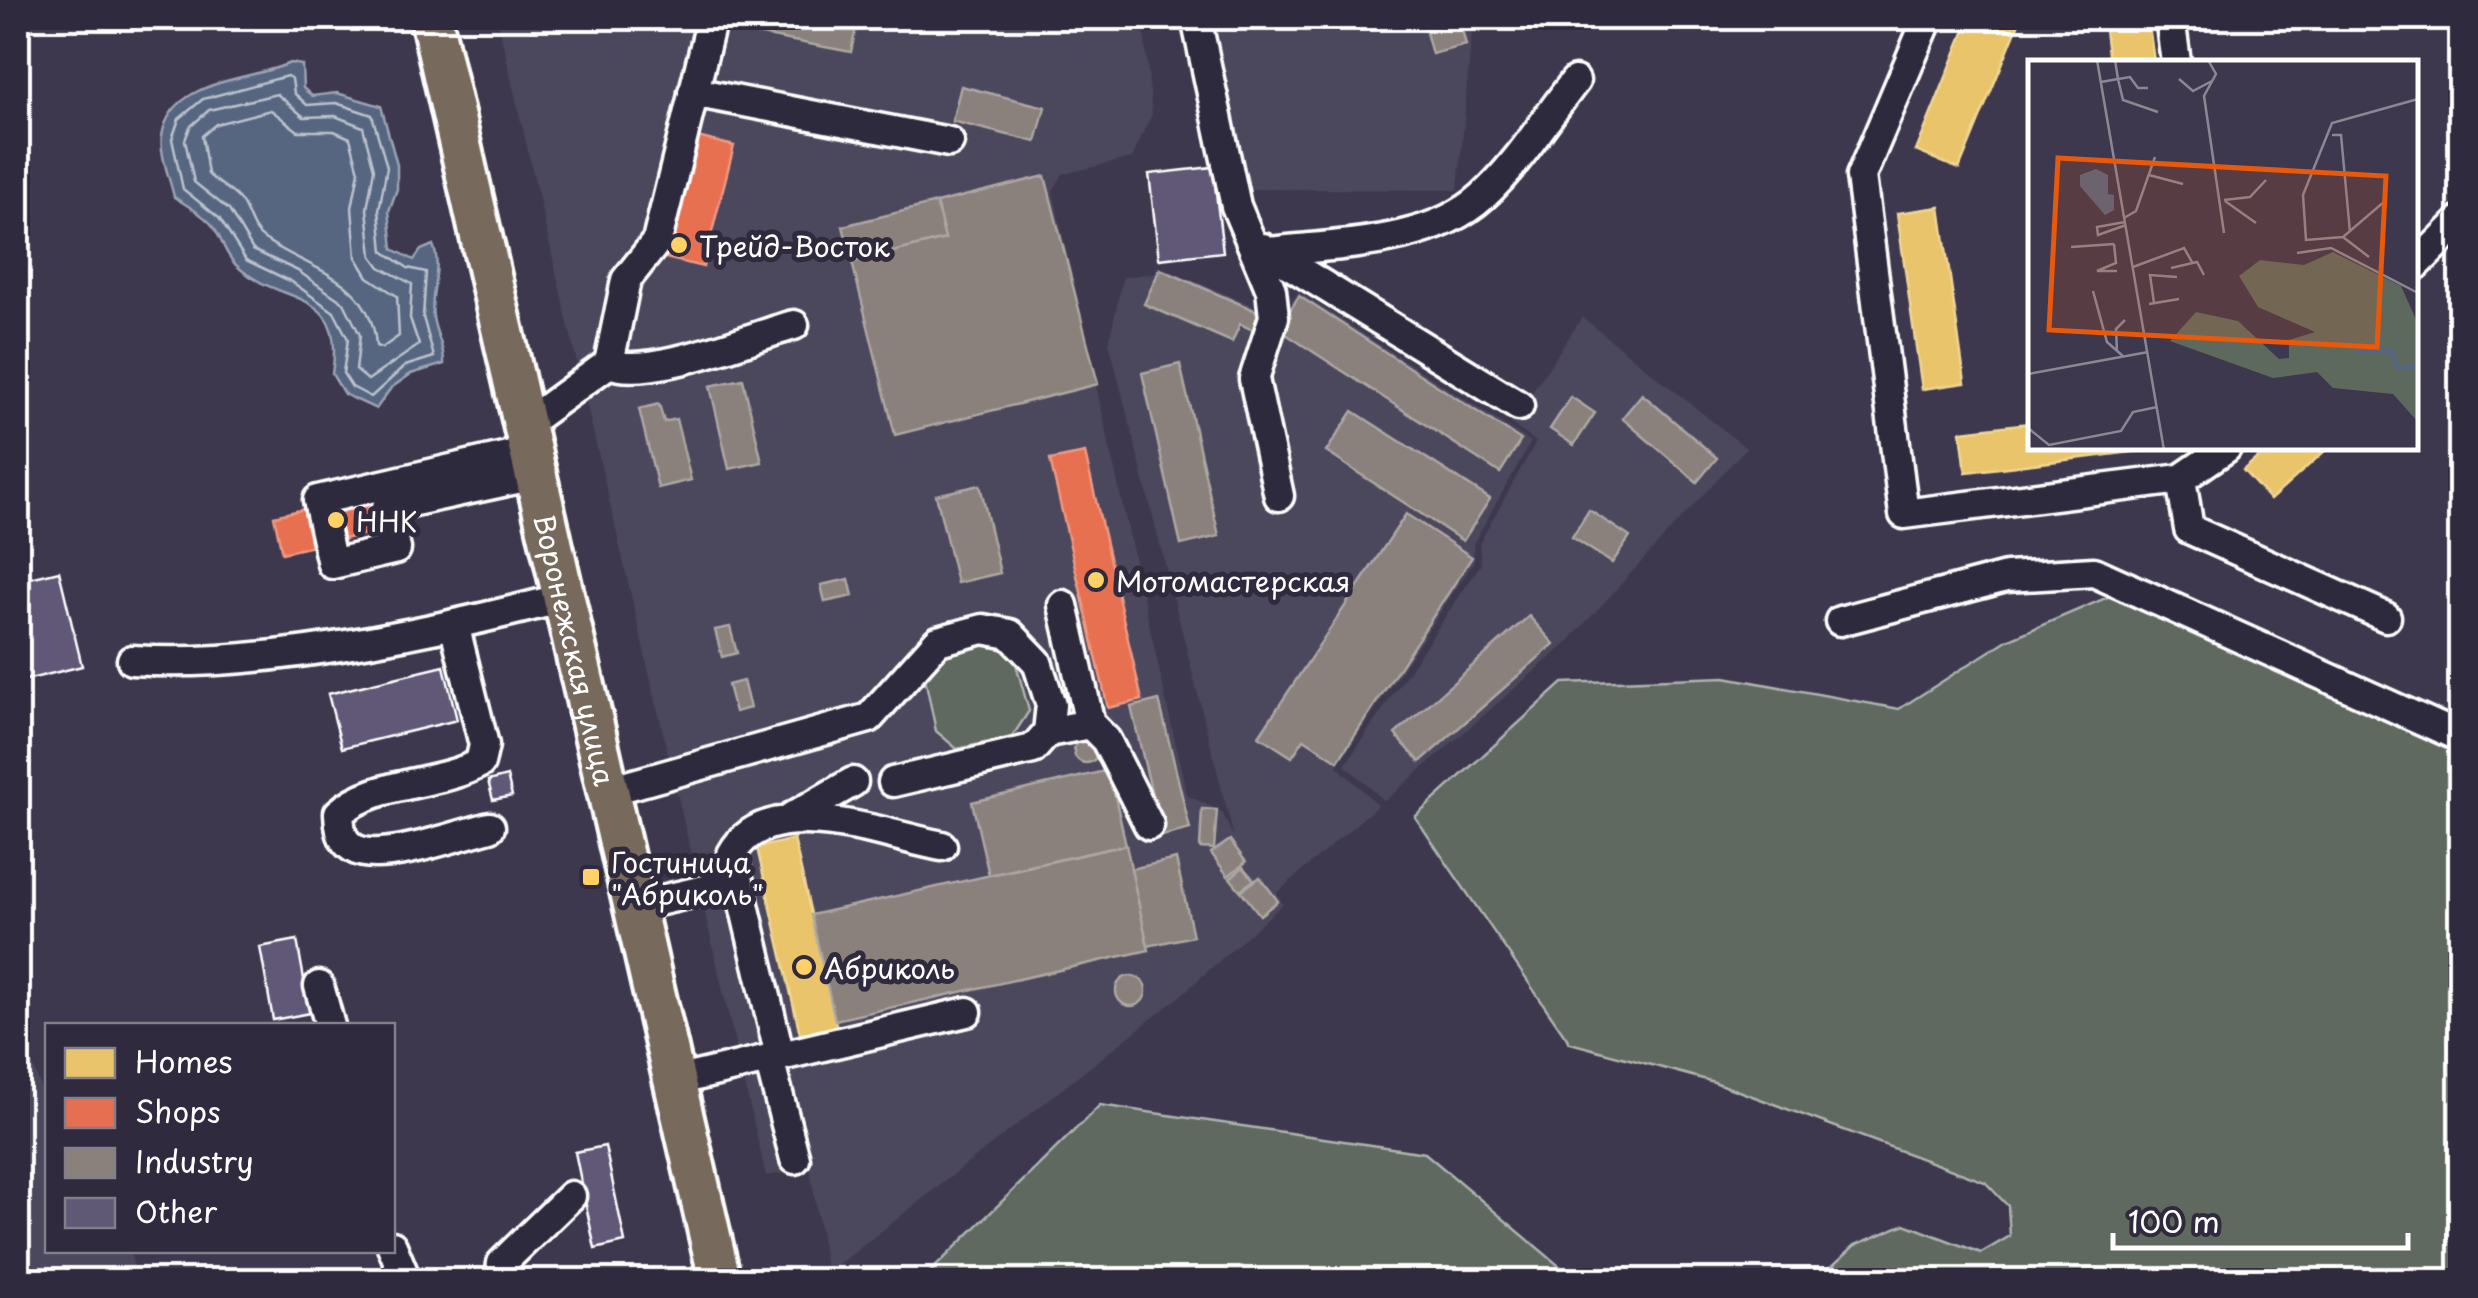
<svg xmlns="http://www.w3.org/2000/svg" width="2478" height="1298" viewBox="0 0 2478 1298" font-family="'Playpen Sans',sans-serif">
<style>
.built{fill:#4c465d}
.green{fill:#5e695e;stroke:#aeb4ae;stroke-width:2.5}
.water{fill:#566681;stroke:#9aa3b3;stroke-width:2.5}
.homes{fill:#e9c46a;stroke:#f0d697;stroke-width:2.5}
.shops{fill:#e76f51;stroke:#ee9a85;stroke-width:2.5}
.industry{fill:#8a817c;stroke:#ada7a3;stroke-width:2.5}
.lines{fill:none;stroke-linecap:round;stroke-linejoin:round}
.shore{stroke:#bbc2cd;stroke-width:2.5}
.building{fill:#605976;stroke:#fff;stroke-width:2.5}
.minor-casing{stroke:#fff;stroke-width:35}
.highway-casing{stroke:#fff;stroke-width:48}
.minor{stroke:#2f2a3d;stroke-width:28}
.highway{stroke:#77695c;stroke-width:40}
.poi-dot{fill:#ffd166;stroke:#2f2a3d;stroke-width:4}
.labels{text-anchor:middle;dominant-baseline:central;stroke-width:10;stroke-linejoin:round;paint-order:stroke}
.poi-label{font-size:28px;fill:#fff;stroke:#2f2a3d;text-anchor:start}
.street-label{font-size:28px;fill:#fff;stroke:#2f2a3d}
.inset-river{fill:none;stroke:#566681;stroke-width:5}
.inset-road{fill:none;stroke:#8b8895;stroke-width:2.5}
.view{fill:#e8590c;fill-opacity:0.15;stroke:#e8590c;stroke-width:5}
.inset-edge{fill:none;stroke:#fff;stroke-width:5}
</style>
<rect width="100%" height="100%" fill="#3e384e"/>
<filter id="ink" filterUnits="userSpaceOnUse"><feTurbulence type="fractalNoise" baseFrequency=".01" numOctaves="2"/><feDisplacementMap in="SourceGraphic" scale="20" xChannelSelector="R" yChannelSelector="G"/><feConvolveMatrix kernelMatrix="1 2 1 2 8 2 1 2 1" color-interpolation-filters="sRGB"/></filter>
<g filter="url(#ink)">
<!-- built -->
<g class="built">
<path d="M497 18H1143L1152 114 1132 158 1063 174 1053 191 1187 795 1222 812 1234 838 1109 342 1123 277 1155 273 1158 266 1259 308H1288L1298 292 1531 442 1473 544 1474 562 1337 766 1378 805 1277 893 1283 904 1178 998 827 1274 810 1169 766 1176Z"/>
<path d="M1213 18H1473L1458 190 1249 189Z"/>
<path d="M1582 317 1746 448 1566 644 1385 801 1345 765 1481 564 1479 544 1536 442 1511 424Z"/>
<path d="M18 1022 47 1105 48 1250 130 1251 137 1280H18Z"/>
</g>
<!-- green -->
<g class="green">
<path d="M2115 594 2460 746V1280H1817L1855 1245 1905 1224 1981 1253 2010 1236 2008 1206 1985 1182 1714 1082 1570 1043 1415 817 1563 683 1725 677 1899 709 2007 640Z"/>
<path d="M993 640 1014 657 1029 711 1012 737 957 749 936 731 924 673 938 653Z"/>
<path d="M1100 1105 1425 1153 1576 1280H922Z"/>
</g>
<!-- water -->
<path class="water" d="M290 63 302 65 303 88 312 96 337 93 381 106 397 165V189L389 211 393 249 414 260 421 250 433 245C443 269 429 293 433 317 435 334 445 346 444 364L411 374 391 388 376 409 344 394 332 374C347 284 281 308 236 265 224 253 222 238 212 225 203 214 186 205 174 197 170 179 159 153 162 136 171 78 250 81 290 63Z"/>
<!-- homes -->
<g class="homes">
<path d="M1970 18H2021L1959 169 1916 151Z"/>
<path d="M2148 18 2154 62H2109L2104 22Z"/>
<path d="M1940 207 1965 383 1922 389 1897 213Z"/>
<path d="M2030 423V448H2165L1966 472 1961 431Z"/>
<path d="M2269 448H2328L2270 500 2243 470Z"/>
<path d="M794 839 837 1029 801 1038 757 848Z"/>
</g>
<!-- shops -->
<g class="shops">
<path d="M697 137 734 146 703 267 666 258Z"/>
<path d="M1085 453 1142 700 1108 708 1050 460Z"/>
<path d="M366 495 374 532 282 553 274 516Z"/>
</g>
<!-- industry -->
<g class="industry">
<path d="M749 18H858L851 52 746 32Z"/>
<path d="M1422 18H1459L1466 45 1432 54Z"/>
<path d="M961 86 1045 107 1036 142 952 121Z"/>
<path d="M1045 176 1098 384 895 435 852 262 945 239 936 203Z"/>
<path d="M936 203 945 239 852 262 843 226Z"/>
<path d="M1160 269 1261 313 1253 330 1240 324 1232 342 1144 304Z"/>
<path d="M1299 296 1521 440 1500 473 1278 329Z"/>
<path d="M1180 364 1219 536 1181 545 1142 373Z"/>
<path d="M743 379 762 462 729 469 710 386Z"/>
<path d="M1642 394 1717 458 1697 482 1622 418Z"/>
<path d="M1571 397 1595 413 1574 445 1550 429Z"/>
<path d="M659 404 664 422 676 419 691 480 658 488 639 409Z"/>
<path d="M1353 411 1490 499 1463 541 1326 452Z"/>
<path d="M980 485 1000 573 957 583 936 495Z"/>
<path d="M1589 510 1630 537 1612 563 1572 537Z"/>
<path d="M1406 514 1472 557 1338 761 1304 739 1292 757 1259 736Z"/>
<path d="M849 579 853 596 825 602 821 585Z"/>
<path d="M1529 616 1554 644 1420 762 1395 734Z"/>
<path d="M730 627 737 653 722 657 715 630Z"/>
<path d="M743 681 750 708 735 712 728 685Z"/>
<path d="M1159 700 1190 829 1162 836 1131 707Z"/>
<circle cx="1086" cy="751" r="12"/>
<path d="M1109 770 1126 845 989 875 972 802Z"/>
<path d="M1202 809 1217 810 1214 849 1200 848Z"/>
<path d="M1230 840 1246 862 1228 876 1211 853Z"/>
<path d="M1126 845 1149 950 835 1020 811 915Z"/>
<path d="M1176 859 1193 936 1148 946 1131 869Z"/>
<path d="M1243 867 1254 880 1240 890 1230 878Z"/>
<path d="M1260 877 1278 901 1260 915 1241 891Z"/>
<circle cx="1131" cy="991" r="15"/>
</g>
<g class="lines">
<!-- shore -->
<g class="shore">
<path d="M287 76 292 79 294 93 307 105 336 103 372 115 387 167 379 210 383 251 408 268 426 272 423 317 434 357 405 366 371 397 352 387 343 373 348 339 334 312 292 282 246 260 219 218 183 189 172 139 179 119 203 99Z"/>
<path d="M277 94 304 117 335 116 363 127 374 169 367 209 372 256 380 267 412 284 410 318 419 345 368 380 356 370 360 335 344 303 298 271 253 250 229 210 194 182 185 140 190 127 209 110Z"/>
<path d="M271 110 298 131H334L350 138 359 171 352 208 356 257 368 277 397 296 399 336 382 348 376 346C372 277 308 270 263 238 250 229 249 210 239 199 230 189 217 183 208 174L202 136 216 124Z"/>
</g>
</g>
<!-- building -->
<g class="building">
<path d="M1213 167 1223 252 1159 259 1149 174Z"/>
<path d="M59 571 82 666 18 682V581Z"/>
<path d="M444 666 457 720 342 748 328 694Z"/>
<path d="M507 776 512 796 493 800 488 781Z"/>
<path d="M297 940 310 1013 273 1020 260 947Z"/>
<path d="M605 1146 625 1242 595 1249 575 1152Z"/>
</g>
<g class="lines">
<defs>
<g id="minor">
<path d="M1196 18 1236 206 1271 290 1274 317 1254 379 1279 496"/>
<path d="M1928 18 1861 176 1904 514 2181 479 2226 448"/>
<path d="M2170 18 2176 62"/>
<path d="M693 92 949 142"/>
<path d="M1263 248 1519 406"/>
<path d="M1268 252C1336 244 1430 245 1483 196 1518 164 1546 118 1575 81"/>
<path d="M2416 265 2460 221"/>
<path d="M609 363C648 380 750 337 794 325"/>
<path d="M524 425 609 363 626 280 657 241 712 18"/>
<path d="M529 451 318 500 332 564 396 549 387 507 535 475"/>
<path d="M2181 479 2189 529 2386 617"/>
<path d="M1063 605 1090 724"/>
<path d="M1840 621 2006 577 2094 572 2460 737"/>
<path d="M454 624 484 745 480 763C438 786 374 781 339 813 340 827 340 840 353 848 379 865 460 834 490 827"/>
<path d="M132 660C263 669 436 631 563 598"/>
<path d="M893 782 1033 749 1048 732 1090 724 1106 740 1149 825"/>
<path d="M609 791 869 718 938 641 983 629 1010 634 1037 662 1051 705 1048 732"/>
<path d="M792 817 853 782"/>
<path d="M636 906 739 882"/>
<path d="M319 986 330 1026"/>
<path d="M780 1056 732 854C767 789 883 835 942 846"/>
<path d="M769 1059 795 1159"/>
<path d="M675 1081 967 1012"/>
<path d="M392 1246 406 1280"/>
<path d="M500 1280 502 1263 571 1196"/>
</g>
<g id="highway">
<path id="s1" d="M431 18 720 1280"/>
</g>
</defs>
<!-- minor casing -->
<use href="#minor" class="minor-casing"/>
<!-- highway casing -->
<use href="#highway" class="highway-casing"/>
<!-- minor -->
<use href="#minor" class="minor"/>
<!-- highway -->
<use href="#highway" class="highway"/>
</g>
</g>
<!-- markers -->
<g class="poi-dot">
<circle cx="679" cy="245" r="10"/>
<circle cx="336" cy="520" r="10"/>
<circle cx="1096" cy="580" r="10"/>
<rect x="581" y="867" width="20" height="20" rx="5"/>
<circle cx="804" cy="967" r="10"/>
</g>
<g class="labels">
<!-- poi labels -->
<g class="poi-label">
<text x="699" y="245">Трейд-Восток</text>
<text x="356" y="520">ННК</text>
<text x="1116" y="580">Мотомастерская</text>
<text x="611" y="861">Гостиница<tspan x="611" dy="32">"Абриколь"</tspan></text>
<text x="824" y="967">Абриколь</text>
</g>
<!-- street labels -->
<g class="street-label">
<text stroke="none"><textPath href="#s1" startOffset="648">Воронежская улица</textPath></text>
</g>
</g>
<!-- overview -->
<g transform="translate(2028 60)">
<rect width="390" height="390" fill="#3e384e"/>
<path d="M305 192 373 226 390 264V362L365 334 305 328 289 312 245 318 142 281 168 252 210 261 251 299 261 298V280L287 272 230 247 211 216 232 200 276 205Z" fill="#5e695e"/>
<path d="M68 109 80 115V134L86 135V150L77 155 52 126V115Z" fill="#566681"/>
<path class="inset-river" d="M327 291H364L369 308 390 306"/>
<path class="inset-road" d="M69 0 136 390M180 0 188 14 176 36 196 173M151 19 165 31 184 21M73 22 90 19 87 0M120 28H110L102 17 90 19 95 40 130 52M304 75H313L322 172M121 115 155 124M196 140 222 137 238 120M197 141 228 163M357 141 315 177 278 180 275 135 304 63 390 39M96 158 108 151 127 97M97 162 69 167 70 175 98 165M315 177 341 197M86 184 88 203 69 211H89M43 187 86 184M269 193 303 188 390 233M105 207 156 188 164 202M143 208 169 202 176 215M65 231 79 282 96 297M126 243 122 215 149 217M121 244 151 239M89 291 88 269 97 260M0 314 120 292M0 368 21 385 93 371 105 352 129 347"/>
<path class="view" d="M30 98 358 116 349 287 21 270Z"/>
<rect width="390" height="390" class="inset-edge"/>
</g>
<!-- margin -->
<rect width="2478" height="1298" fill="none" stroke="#2f2a3d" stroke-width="60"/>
<rect x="30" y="30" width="2418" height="1238" fill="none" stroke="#fff" stroke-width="4" filter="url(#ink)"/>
<!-- legend -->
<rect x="45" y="1023" width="350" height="230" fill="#2f2a3d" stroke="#827f8b" stroke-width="2.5"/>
<rect x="65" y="1048" width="50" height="30" fill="#e9c46a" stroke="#827f8b" stroke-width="2.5"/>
<text x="135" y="1073" font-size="30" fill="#ffffff">Homes</text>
<rect x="65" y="1098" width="50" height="30" fill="#e76f51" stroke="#827f8b" stroke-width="2.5"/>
<text x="135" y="1123" font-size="30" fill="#ffffff">Shops</text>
<rect x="65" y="1148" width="50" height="30" fill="#8a817c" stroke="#827f8b" stroke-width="2.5"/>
<text x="135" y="1173" font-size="30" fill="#ffffff">Industry</text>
<rect x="65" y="1198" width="50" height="30" fill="#605976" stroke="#827f8b" stroke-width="2.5"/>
<text x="135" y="1223" font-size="30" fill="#ffffff">Other</text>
<!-- scale -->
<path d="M2113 1233v15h295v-15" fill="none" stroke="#ffffff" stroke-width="5"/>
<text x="2128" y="1233" font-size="30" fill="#ffffff" stroke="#2f2a3d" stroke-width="8" paint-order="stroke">100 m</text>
</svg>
